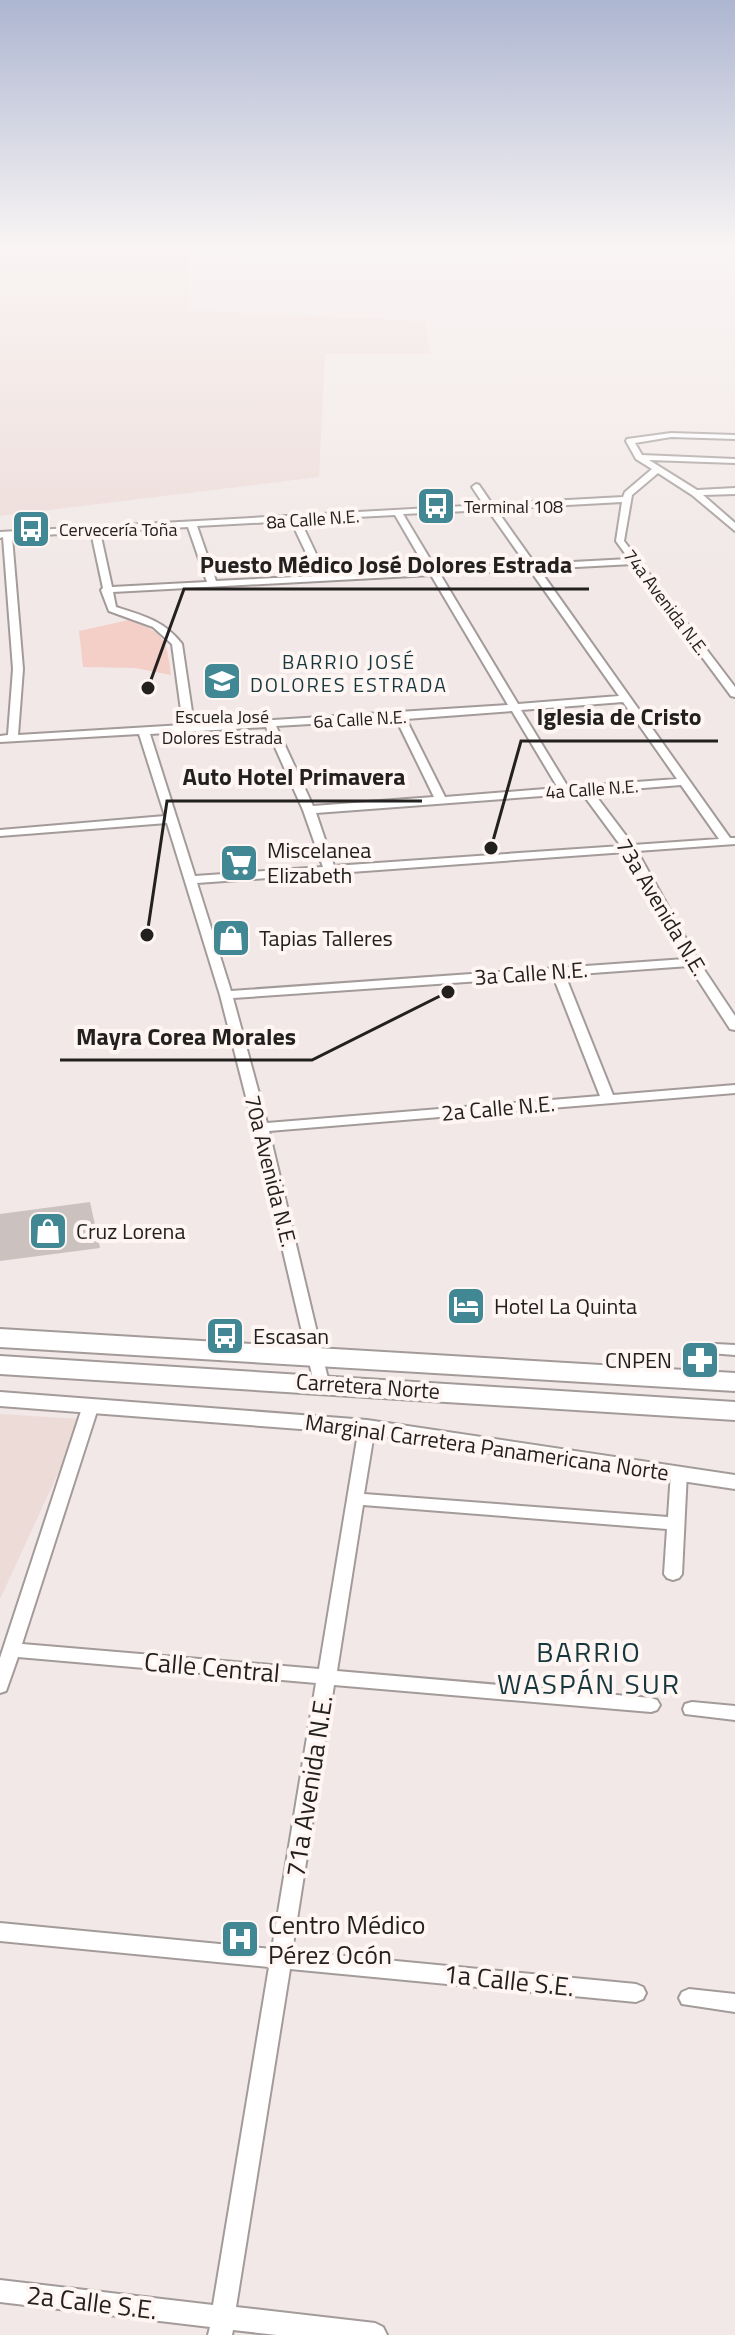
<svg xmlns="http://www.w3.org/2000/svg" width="735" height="2335" viewBox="0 0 735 2335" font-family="'Titillium Web',sans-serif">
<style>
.built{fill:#eddbd8}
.green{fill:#f4cfc8}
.building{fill:#cbc2c0}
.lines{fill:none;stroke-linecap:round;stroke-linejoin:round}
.minor-casing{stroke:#a39b99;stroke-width:4}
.tertiary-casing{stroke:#a39b99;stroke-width:4}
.trunk-casing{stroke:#a39b99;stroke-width:4}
.minor{fill:#fff;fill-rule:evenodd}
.tertiary{fill:#fff;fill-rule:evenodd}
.trunk{fill:#fff;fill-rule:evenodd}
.labels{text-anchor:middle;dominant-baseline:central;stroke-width:8;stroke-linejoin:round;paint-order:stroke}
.far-poi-label{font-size:18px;fill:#232020;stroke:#fff6f4;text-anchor:start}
.far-street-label{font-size:18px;fill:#232020;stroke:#fff6f4}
.far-neighbourhood-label{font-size:20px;letter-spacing:2px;fill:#16373d;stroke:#fff6f4}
.poi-label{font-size:22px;fill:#232020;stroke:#fff6f4;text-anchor:start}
.street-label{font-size:22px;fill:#232020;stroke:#fff6f4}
.near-street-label{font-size:26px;fill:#232020;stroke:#fff6f4}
.near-poi-label{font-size:26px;fill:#232020;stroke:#fff6f4;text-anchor:start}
.near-neighbourhood-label{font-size:28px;letter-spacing:2px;fill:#16373d;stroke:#fff6f4}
.leader{fill:none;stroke:#232020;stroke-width:3}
.callout-dot{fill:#232020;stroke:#fff6f4;stroke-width:3}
.callout-label{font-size:24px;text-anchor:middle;font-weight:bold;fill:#232020;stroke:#fff6f4;stroke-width:8;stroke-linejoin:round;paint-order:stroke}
</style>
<rect width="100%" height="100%" fill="#f1e8e7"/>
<!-- built -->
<g class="built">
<path d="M0 248H186L191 310 425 321 431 354H325L319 477 0 516Z"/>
<path d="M0 1414 79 1419 77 1432 0 1599Z"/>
</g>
<!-- green -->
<path class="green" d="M129 620C166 634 166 637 171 675L135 668 83 667 79 631Z"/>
<!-- building -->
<path class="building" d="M90 1202 100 1248 0 1261V1214Z"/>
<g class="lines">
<defs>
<g id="minor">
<path d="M671 433 735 435V439L671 437 635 443 642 455 735 459V463L649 460 697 490 735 488V494L703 495 735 523V531L692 495 658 473 632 495 624 541 735 687V697L731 696 633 564 539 569 730 838H735V844L637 851 699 962 735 1016V1030L730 1029 689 966 565 975 613 1095 735 1085V1093L269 1131 329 1383 327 1387H315L254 1128 220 995 167 823 0 836V830L165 816 139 734 0 742V736L8 735 13 669 3 537 0 538V532L484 505 472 487 476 484 479 485 492 504 623 497 625 492 652 469 636 459 626 441 627 439ZM622 502 616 541 629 559 535 564 496 509ZM488 510 526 564 436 569 403 514ZM395 515 427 570 326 575 300 520ZM291 521 317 576 216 581 197 526ZM188 527 207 582 112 587 100 532ZM91 532 103 588 101 590 109 611 153 627 172 644 183 725 18 735 23 669 12 537ZM530 570 619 696 518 704 440 574ZM431 575 508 705 194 725 182 644C165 621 142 615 116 607L113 592ZM623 702 677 779 568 787 521 710ZM512 711 558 788 445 797 406 719ZM396 719 434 797 313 806 276 726ZM266 727 303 810 323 867 195 876 150 734ZM681 785 719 839 633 845 593 792ZM582 793 621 846 334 866 316 813ZM626 852 685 959 231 991 197 883ZM553 976 600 1096 267 1123 233 998Z"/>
<path d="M715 1344 735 1345V1355L710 1353 707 1349Z"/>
<path d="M91 1400 97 1401 99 1405 22 1644 319 1669 359 1427 361 1423H373L375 1427 364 1494 668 1517 671 1472 673 1468H685L687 1472 682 1574 679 1578 673 1580 667 1578 664 1574 667 1529 363 1505 337 1671 651 1698 657 1700 660 1705 657 1710 651 1712 334 1685 292 1951 636 1984 643 1987 646 1993 643 1999 636 2002 290 1969 236 2307 375 2323 383 2327 387 2335H277L233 2330 232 2335H208L210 2327 0 2302V2280L213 2305 269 1967 0 1941V1923L272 1949 316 1683 18 1657 6 1691 0 1693V1658L83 1405 85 1401Z"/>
<path d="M692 1702 735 1706V1720L685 1714 683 1709 685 1704Z"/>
<path d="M689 1989 735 1994V2012L682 2004 679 1998 682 1992Z"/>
</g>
<path id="tertiary" d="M0 1392 367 1420 735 1475V1489L367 1434 0 1406Z"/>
<g id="trunk">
<path d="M0 1329 735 1373V1391L0 1347Z"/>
<path d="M0 1356 735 1402V1420L0 1374Z"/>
</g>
</defs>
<!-- minor casing -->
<use href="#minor" class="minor-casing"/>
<!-- tertiary casing -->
<use href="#tertiary" class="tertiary-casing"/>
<!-- trunk casing -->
<use href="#trunk" class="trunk-casing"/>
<!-- minor -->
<use href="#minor" class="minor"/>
<!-- tertiary -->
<use href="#tertiary" class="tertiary"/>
<!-- trunk -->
<use href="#trunk" class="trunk"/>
</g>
<!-- sky -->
<linearGradient id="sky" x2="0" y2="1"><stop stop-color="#adb6d1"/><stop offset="0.43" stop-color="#f9f5f4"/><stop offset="1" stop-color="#f9f5f4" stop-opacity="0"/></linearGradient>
<rect width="735" height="574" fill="url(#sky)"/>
<!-- icons -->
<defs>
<symbol id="bus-square" viewBox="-11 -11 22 22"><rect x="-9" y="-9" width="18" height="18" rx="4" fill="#428894" stroke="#fff6f4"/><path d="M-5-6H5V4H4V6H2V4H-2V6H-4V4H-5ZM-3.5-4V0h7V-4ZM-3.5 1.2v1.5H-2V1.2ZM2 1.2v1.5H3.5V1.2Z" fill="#fff"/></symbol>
<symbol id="school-square" viewBox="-11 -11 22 22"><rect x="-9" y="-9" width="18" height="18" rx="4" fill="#428894" stroke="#fff6f4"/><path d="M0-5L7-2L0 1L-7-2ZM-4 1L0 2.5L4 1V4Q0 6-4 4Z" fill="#fff"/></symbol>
<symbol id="supermarket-square" viewBox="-11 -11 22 22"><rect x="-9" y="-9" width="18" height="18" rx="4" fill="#428894" stroke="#fff6f4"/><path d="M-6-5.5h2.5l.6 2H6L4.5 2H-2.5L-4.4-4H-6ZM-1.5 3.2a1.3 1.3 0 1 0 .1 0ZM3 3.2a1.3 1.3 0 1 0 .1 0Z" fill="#fff"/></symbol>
<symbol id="shop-square" viewBox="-11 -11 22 22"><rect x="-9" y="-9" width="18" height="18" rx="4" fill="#428894" stroke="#fff6f4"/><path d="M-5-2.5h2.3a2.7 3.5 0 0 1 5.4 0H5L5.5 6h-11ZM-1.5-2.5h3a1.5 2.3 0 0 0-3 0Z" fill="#fff"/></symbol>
<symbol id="hotel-square" viewBox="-11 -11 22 22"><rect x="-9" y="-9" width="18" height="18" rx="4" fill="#428894" stroke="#fff6f4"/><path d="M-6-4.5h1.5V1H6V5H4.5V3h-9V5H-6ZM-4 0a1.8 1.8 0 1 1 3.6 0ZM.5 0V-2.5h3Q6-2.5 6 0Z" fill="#fff"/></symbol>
<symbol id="pharmacy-square" viewBox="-11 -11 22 22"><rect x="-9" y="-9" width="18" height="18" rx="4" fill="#428894" stroke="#fff6f4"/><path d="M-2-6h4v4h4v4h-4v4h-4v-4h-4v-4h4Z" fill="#fff"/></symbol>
<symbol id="hospital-square" viewBox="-11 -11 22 22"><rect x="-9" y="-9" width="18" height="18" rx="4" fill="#428894" stroke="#fff6f4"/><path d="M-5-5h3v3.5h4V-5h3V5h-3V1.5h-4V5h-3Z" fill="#fff"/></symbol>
</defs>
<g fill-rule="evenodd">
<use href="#bus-square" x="414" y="484" width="44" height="44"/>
<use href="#bus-square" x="9" y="507" width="44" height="44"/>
<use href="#school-square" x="200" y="659" width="44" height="44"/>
<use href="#supermarket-square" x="217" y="841" width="44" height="44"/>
<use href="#shop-square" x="209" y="916" width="44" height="44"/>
<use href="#shop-square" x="26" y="1209" width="44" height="44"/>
<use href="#hotel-square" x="444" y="1284" width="44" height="44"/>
<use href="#bus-square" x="203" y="1314" width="44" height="44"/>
<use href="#pharmacy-square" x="678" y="1338" width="44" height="44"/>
<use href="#hospital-square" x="218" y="1917" width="44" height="44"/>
</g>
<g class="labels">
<!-- far-poi labels -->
<g class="far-poi-label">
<text x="464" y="506">Terminal 108</text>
<text x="59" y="529">Cervecería Toña</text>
<text x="222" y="716" text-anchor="middle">Escuela José<tspan x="222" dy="21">Dolores Estrada</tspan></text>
</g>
<!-- far-street labels -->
<g class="far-street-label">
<text transform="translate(313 519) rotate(-4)">8a Calle N.E.</text>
<text transform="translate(666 602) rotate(53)">74a Avenida N.E.</text>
<text transform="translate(360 719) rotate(-3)">6a Calle N.E.</text>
<text transform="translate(592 789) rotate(-4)">4a Calle N.E.</text>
</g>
<!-- far-neighbourhood labels -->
<g class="far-neighbourhood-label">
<text x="349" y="661">BARRIO JOSÉ<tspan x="349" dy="23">DOLORES ESTRADA</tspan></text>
</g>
<!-- poi labels -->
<g class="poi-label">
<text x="267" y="850">Miscelanea<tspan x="267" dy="25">Elizabeth</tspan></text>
<text x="259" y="938">Tapias Talleres</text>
<text x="76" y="1231">Cruz Lorena</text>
<text x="494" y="1306">Hotel La Quinta</text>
<text x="253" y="1336">Escasan</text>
<text x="672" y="1360" text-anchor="end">CNPEN</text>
</g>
<!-- street labels -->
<g class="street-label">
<text transform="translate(662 907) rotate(59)">73a Avenida N.E.</text>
<text transform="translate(531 973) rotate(-4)">3a Calle N.E.</text>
<text transform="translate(498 1108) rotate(-5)">2a Calle N.E.</text>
<text transform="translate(271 1171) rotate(76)">70a Avenida N.E.</text>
<text transform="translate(368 1386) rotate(4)">Carretera Norte</text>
<text transform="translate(487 1447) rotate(8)">Marginal Carretera Panamericana Norte</text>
</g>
<!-- near-street labels -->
<g class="near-street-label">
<text transform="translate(212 1667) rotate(5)">Calle Central</text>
<text transform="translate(309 1786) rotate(-81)">71a Avenida N.E.</text>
<text transform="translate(509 1980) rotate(6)">1a Calle S.E.</text>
<text transform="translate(92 2302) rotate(7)">2a Calle S.E.</text>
</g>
<!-- near-poi labels -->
<g class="near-poi-label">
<text x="268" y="1924">Centro Médico<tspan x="268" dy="30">Pérez Ocón</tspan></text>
</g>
<!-- near-neighbourhood labels -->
<g class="near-neighbourhood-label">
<text x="589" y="1651">BARRIO<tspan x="589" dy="32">WASPÁN SUR</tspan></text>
</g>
</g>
<!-- callouts -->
<path class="leader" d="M148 688L184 589H589M491 848L521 741H718M147 935L167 801H422M448 992L312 1060H60"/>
<g class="callout-dot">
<circle cx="148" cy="688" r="8"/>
<circle cx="491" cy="848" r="8"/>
<circle cx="147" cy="935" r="8"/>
<circle cx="448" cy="992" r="8"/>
</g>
<g class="callout-label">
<text x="386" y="573">Puesto Médico José Dolores Estrada</text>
<text x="619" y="725">Iglesia de Cristo</text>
<text x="294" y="785">Auto Hotel Primavera</text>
<text x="186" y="1045">Mayra Corea Morales</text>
</g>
</svg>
